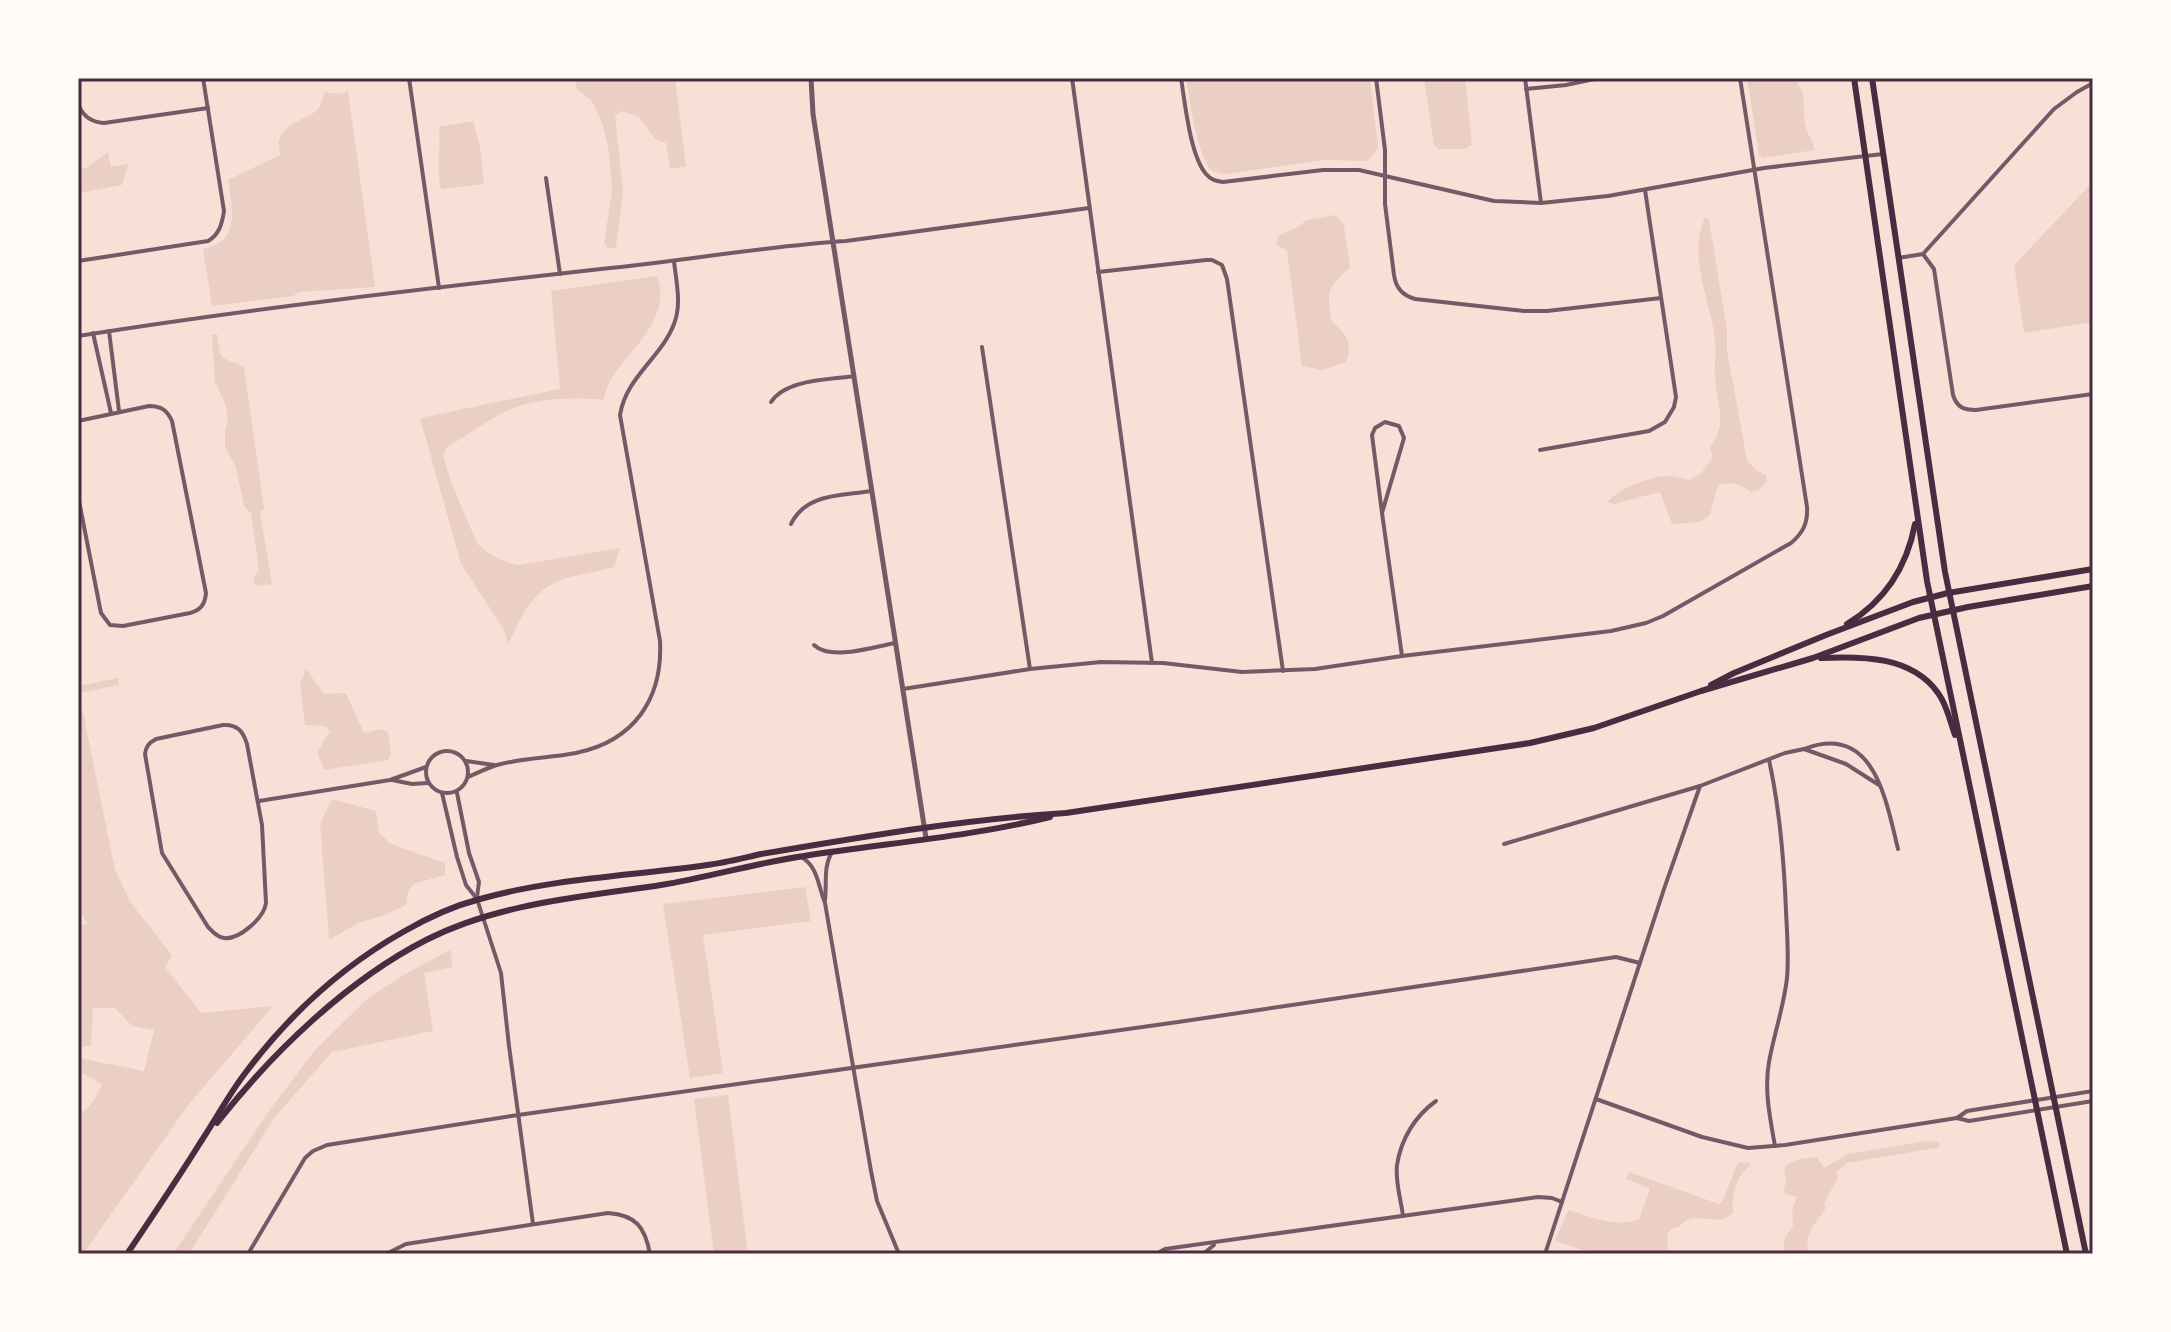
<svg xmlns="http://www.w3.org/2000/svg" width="2171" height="1332" viewBox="0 0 2171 1332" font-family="Arial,sans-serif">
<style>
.green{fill:#ebcfc5}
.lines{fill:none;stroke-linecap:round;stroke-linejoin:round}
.minor{stroke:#755966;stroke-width:4}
.tertiary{stroke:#755966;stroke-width:5}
.secondary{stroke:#4a2c40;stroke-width:6}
.neatline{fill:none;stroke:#4a2c40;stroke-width:3}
</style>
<rect width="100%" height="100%" fill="#f7e1d7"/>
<!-- green -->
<g class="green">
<path d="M576 78H675L686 166 670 169 666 143 655 139 638 116 621 111 615 116 623 192 616 247 608 249 604 243 612 191 609 152 603 125 592 101 576 88Z"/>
<path d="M1186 78H1370L1378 147C1375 154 1372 158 1365 161L1324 160 1225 174C1217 173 1212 172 1208 166 1196 147 1190 101 1186 78Z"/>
<path d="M1424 78H1465L1472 145 1465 149H1438L1434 145Z"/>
<path d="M1747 78H1794C1809 96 1801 107 1806 127 1808 136 1813 140 1815 150L1763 158 1759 155Z"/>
<path d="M348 91 375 287 300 292 293 296 212 306 203 249C241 243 232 208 228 180L280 155C280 150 278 145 279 141 283 123 305 120 316 111 322 106 323 99 324 92L340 94Z"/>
<path d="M473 121 480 146 484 184 441 189C436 167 441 148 439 127Z"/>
<path d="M108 152 111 167 128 164 122 185 78 193V167L86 168Z"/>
<path d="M2093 182V322L2024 333 2014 265Z"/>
<path d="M1336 215 1344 226 1350 267C1327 289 1326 291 1332 322 1347 333 1353 345 1346 362L1323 370 1302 366 1287 251 1276 244 1278 236 1296 228 1307 220Z"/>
<path d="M1705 218 1709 219 1727 331V350L1747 460 1756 470 1766 475 1767 481 1760 490 1751 492C1741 484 1730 481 1718 485L1710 515 1700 522 1672 524 1660 492 1614 504 1607 502C1621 488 1645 478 1665 476 1672 475 1682 479 1690 480L1702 472 1713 457 1710 448C1729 421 1716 405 1715 376 1714 362 1717 348 1714 333 1708 295 1688 255 1705 218Z"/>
<path d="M657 276C672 317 634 345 613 376 608 383 606 392 603 400 576 397 537 398 511 409 489 419 468 435 447 447L443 455 451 482 477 543C486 553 505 564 519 565L620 548 614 567C599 572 585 573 570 577 531 589 525 611 508 644L504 630 461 564 420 418 560 389 551 291Z"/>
<path d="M217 334C221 364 220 355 244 367L264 509 260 513 272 584 258 586 254 583V577L259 570 251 513 244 506 236 468 225 447V429L228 423 226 406 215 382 212 335Z"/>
<path d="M306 669 324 694 346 693 364 733 381 729 388 732 391 754 388 760 324 770 317 752 330 731 326 726 305 725 300 684Z"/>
<path d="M118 678 119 685 79 693 115 870 131 903 172 955 165 967 201 1013 273 1006 189 1104 83 1254H78V1115C91 1109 96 1096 102 1084L78 1071V1055L84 1059 144 1071 154 1030 132 1026 115 1008H93L91 1045 78 1048V926L87 924 78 908V683L83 685Z"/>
<path d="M332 799 376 811 379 833 391 844 445 863V875L413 884 408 892 406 905 385 915 358 923 329 940 320 824Z"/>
<path d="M805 887 811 921 703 935 723 1073 690 1078 663 904Z"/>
<path d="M450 950 453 967 424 973 433 1031 332 1052 275 1117 189 1254H173L266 1115 314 1051 368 998 407 973Z"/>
<path d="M728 1095 748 1254H714L694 1099Z"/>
<path d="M1927 1141 1938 1142 1940 1145 1937 1148 1847 1163 1836 1172 1838 1178 1824 1203 1826 1208C1814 1226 1804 1232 1809 1254H1783L1785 1237 1793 1226 1792 1211 1797 1197 1787 1194 1783 1191 1786 1182 1784 1169 1787 1165 1799 1159 1817 1157 1824 1168 1848 1154Z"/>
<path d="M1738 1162 1750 1163V1166C1735 1176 1732 1195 1733 1213L1722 1220 1695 1218 1687 1220 1678 1227 1671 1229 1667 1234 1668 1254H1595L1555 1241 1568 1210C1589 1216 1617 1229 1639 1219L1649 1192V1188L1626 1179 1629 1172 1719 1204 1722 1202Z"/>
</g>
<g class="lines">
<!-- minor -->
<g class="minor">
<path d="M409 78 439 288"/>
<path d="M1072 78 1152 663"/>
<path d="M1181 78C1185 103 1190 155 1206 174 1211 180 1216 181 1223 182L1323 170H1359L1494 201 1541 203 1608 196 1764 168 1883 154"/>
<path d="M1376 78 1385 150V204L1394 275C1396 288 1402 295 1415 299L1524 311H1547L1661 298"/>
<path d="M1525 78 1541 203"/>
<path d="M1526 89 1566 85 1599 78"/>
<path d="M78 103C82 116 91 122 104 123L208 108"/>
<path d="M546 178 560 274"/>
<path d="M1923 254 1934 269 1953 395C1957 407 1963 410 1976 410L2093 394"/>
<path d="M1898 258 1923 254 2054 109 2077 92 2093 83"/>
<path d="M78 261 208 241C219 235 222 224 224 211L203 78"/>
<path d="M1098 272 1206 260H1212L1222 265 1227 279 1283 671"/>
<path d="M109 331 119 411"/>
<path d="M93 333 111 413"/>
<path d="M78 336C255 308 432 288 610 268 688 260 767 246 846 241L1089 208"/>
<path d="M982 347 1030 669"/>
<path d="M771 402C786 379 828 380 854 376"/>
<path d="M78 421 149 406C161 406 167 410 172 421L206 593C205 604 201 610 190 613L123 626 110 625 101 613 78 496"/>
<path d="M1385 422 1399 426 1404 438 1382 513 1372 435 1375 428Z"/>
<path d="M1540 450 1649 431 1665 422 1674 407 1676 397 1645 190"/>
<path d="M1382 513 1402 656"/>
<path d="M791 524C806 493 841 496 871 491"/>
<path d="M814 645C831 661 873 647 895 643"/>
<path d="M903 689 1030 669 1101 662 1163 663 1242 672 1315 669 1402 656 1611 631 1646 623 1663 616 1791 543C1803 533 1808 523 1807 507L1740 78"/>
<path d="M223 725C237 724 243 731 247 744L262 825 266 903C264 918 239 940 224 938 217 937 213 932 208 927L162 853 145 754C146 746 149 743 156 739Z"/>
<circle cx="447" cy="772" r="21"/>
<path d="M1769 760C1780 810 1784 859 1786 911 1787 933 1789 956 1787 978 1784 1006 1774 1034 1769 1062 1764 1090 1770 1118 1775 1146"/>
<path d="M466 761 494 765"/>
<path d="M468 777C477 773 487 768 497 765 522 758 550 758 576 753 634 741 663 699 660 641L620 415C626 377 661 358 674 324 682 304 676 281 674 261"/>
<path d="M392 780 412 784 428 783"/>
<path d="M1879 785 1846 764 1804 749C1874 722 1886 800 1898 849"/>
<path d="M442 793 457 857 466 885 477 899 501 973 509 1046 533 1224"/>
<path d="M457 793 469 853 479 882 477 897"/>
<path d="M259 801 390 780 426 767"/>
<path d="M1504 844 1700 786 1785 753 1804 749"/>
<path d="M801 857C818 866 818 886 825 903L871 1171 877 1201 899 1254"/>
<path d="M825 900C827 883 823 867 832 852"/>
<path d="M1596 1099 1702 1137 1748 1148 1785 1145 1957 1118 1969 1121 2093 1101"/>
<path d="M1957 1118 1967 1111 2093 1091"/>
<path d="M1403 1216C1401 1200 1395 1181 1397 1165 1401 1139 1415 1116 1436 1101"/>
<path d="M248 1254 305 1158 313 1151 327 1145 518 1115 1178 1022 1616 957 1640 963"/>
<path d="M386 1254 406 1244 608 1213C636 1215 645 1227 650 1254"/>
<path d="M1156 1254 1165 1249 1538 1197 1552 1198 1562 1202"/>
<path d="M1203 1254 1214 1245"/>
<path d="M1545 1254 1664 889 1700 786"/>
</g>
<!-- tertiary -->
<path class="tertiary" d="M811 78 813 114 926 838"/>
<!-- secondary -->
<g class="secondary">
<path d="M1854 78 1927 581 2067 1254"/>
<path d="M1872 78 1945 572 2086 1254"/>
<path d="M1847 624C1885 601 1907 566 1915 524"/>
<path d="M1821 658C1862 656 1912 656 1938 693 1947 705 1950 721 1955 735"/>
<path d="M1711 685 1734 673 1826 635 1913 602 1948 593 2093 569"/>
<path d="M217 1123C272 1053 346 981 426 940 498 903 582 897 661 885 709 877 756 863 804 856 886 843 969 837 1050 817"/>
<path d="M127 1254C152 1217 177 1180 200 1143 216 1119 229 1094 246 1072 289 1015 341 967 403 932 427 918 453 906 480 899 555 878 632 876 707 865 725 863 743 858 761 854 862 837 964 819 1066 813L1530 743 1594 728 1701 691 1813 658 1919 618 1968 607 2093 586"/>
</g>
</g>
<!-- border -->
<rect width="2171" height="1332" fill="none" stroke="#fffaf5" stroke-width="160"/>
<rect x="80" y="80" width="2011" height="1172" class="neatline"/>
</svg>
